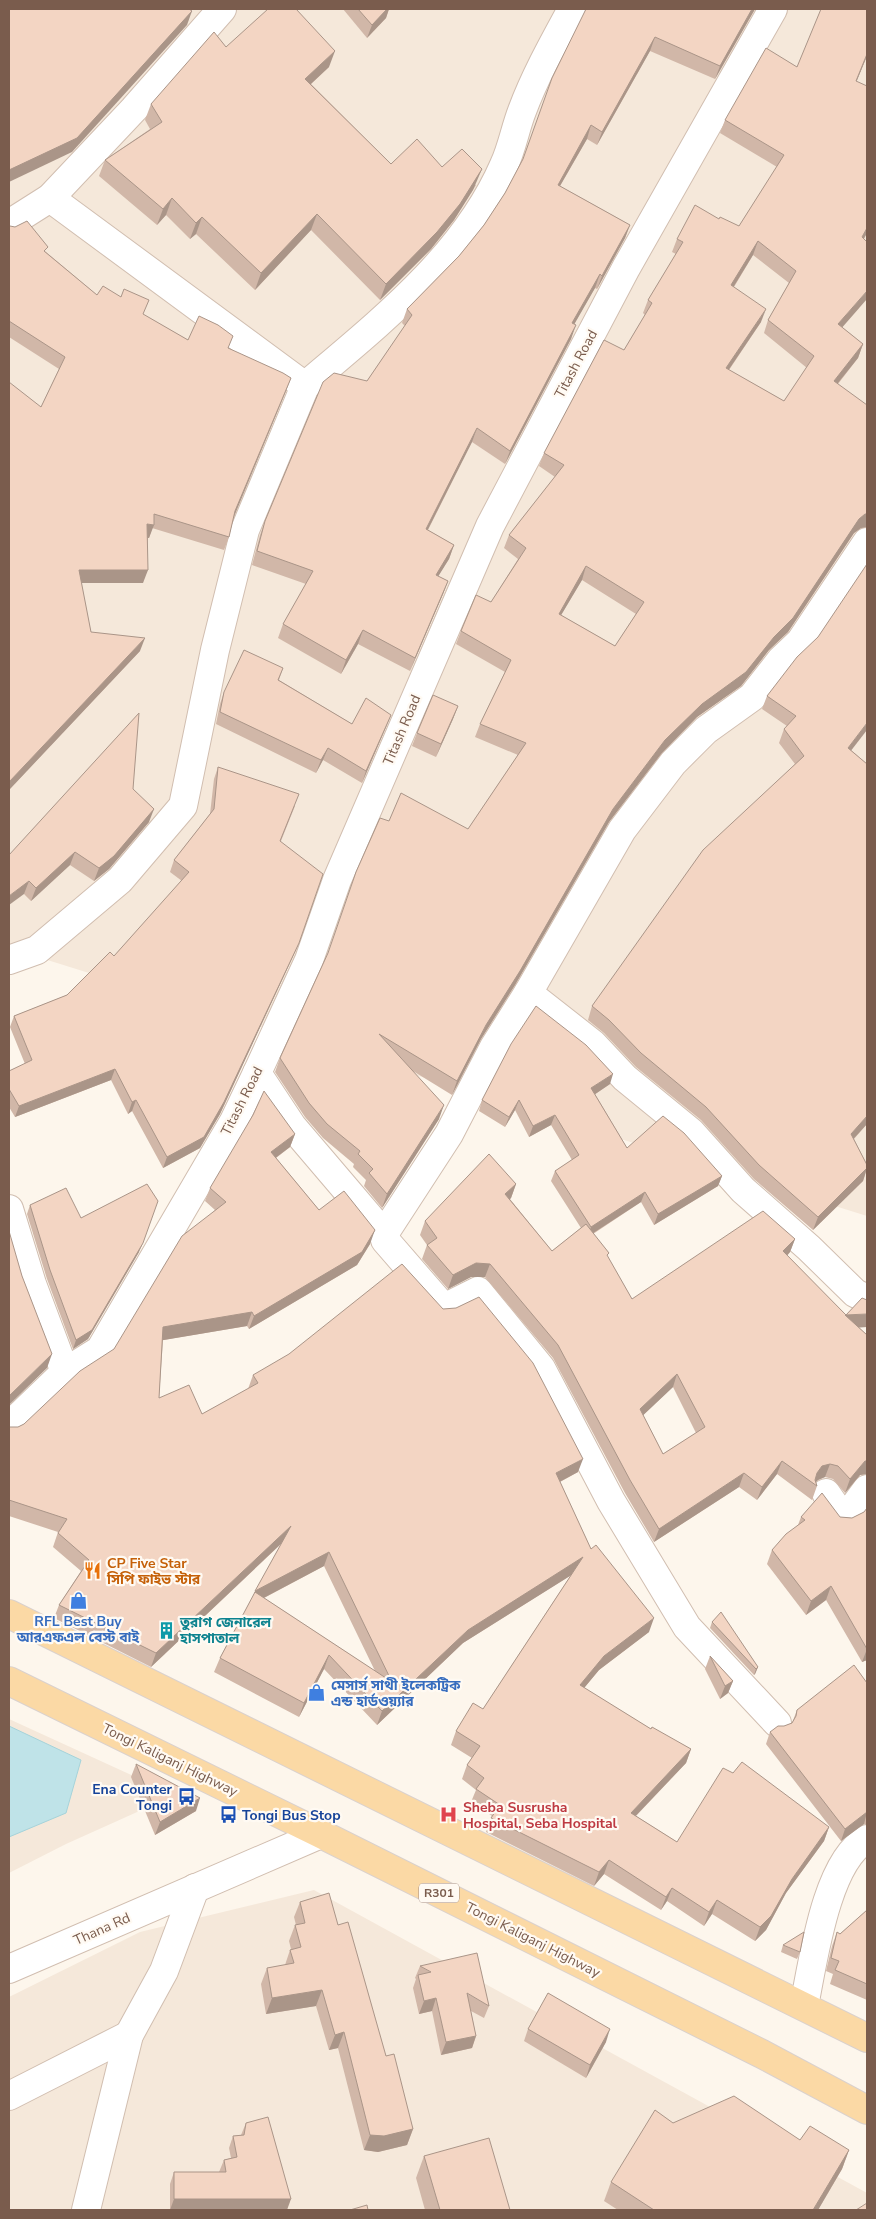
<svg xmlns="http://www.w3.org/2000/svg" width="876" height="2219" viewBox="0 0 876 2219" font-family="'Nunito Sans','Noto Sans Bengali',sans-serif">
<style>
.residential{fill:#f5e8da}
.water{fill:#bfe3e8;stroke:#a5d3da}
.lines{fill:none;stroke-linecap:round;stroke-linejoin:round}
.minor-casing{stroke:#d1beb0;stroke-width:30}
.major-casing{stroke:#dad1cd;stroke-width:30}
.minor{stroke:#fff;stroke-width:28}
.major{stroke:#fbd9a5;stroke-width:28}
.wall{fill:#d1b7a8;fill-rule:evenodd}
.shaded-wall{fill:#aa9588}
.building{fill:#f3d5c3;stroke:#aa9588;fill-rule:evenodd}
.labels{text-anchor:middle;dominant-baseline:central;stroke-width:4.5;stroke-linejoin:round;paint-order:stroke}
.shield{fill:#fffaf3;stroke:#a28b7f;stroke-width:1}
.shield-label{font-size:12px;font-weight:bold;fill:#7a5c4d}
.street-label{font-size:14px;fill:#7a5c4d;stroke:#fffaf3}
.food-label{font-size:14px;font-weight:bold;fill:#c56008;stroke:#fffaf3;text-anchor:start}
.shop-label{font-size:14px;font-weight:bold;fill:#366cbe;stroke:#fffaf3}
.culture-label{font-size:14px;font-weight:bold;fill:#0d838f;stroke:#fffaf3;text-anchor:start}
.transit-label{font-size:14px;font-weight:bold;fill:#164399;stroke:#fffaf3;text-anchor:end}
.health-label{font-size:14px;font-weight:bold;fill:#be3a42;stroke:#fffaf3;text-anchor:start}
</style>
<rect width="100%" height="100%" fill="#fdf6ec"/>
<!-- residential -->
<g class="residential">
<path d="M9 9H867V1216L9 948Z"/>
<path d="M9 1719 175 1795 66 1844 9 1873Z"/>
<path d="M314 1890 867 2193V2210H9V1997L140 1932Z"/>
</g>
<!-- water -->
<path class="water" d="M9 1726 81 1760 66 1813 9 1837Z"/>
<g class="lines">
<defs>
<g id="minor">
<path d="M9 224 50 198 134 109 222 9"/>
<path d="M305 386C379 323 464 257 504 165 512 148 515 129 522 111 535 76 554 42 572 9"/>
<path d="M9 960 37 950 120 880 183 806 215 650 245 530 305 386 50 198"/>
<path d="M528 993 593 1044 625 1078 691 1132 743 1190 809 1248 855 1293 867 1299"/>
<path d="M257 1073 292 1126 384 1234 449 1134 494 1047 528 993 622 830 673 763 706 730 752 697 781 660 800 642 867 542"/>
<path d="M9 1209 32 1284 65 1372"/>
<path d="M384 1234 385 1240 444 1308 478 1291 541 1368 611 1501 687 1627 777 1723"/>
<path d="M9 1426 65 1372 100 1350 234 1121 257 1073 309 960 337 880 490 526 626 268 773 9"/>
<path d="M826 1493 842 1516H847L867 1489"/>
<path d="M9 1969 321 1834"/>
<path d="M804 2006C813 1962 826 1861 867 1839"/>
<path d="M9 2096 129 2035"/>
<path d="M86 2210 129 2035 164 1971 195 1888"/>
</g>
<g id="major">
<path d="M9 1614 867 2038"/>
<path d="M9 1681 321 1834 762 2054 867 2110"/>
</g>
</defs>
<!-- minor casing -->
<use href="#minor" class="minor-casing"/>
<!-- major casing -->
<use href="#major" class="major-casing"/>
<!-- minor -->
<use href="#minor" class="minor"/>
<!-- major -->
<use href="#major" class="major"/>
</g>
<!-- wall -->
<g class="wall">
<path d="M343 9H389L386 18 367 38Z"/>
<path d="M586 9H755L715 79 650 51 597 145 587 139 560 186 630 225 625 238 599 285 597 289 595 288 574 324 571 339 505 464 472 442 428 530 454 545 449 559 438 576 448 581 443 594 410 671 358 644 341 674 278 638 283 624 306 584 252 565 260 535 265 521 367 381 405 326 402 323 407 309 459 256 484 225 505 193 523 159Z"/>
<path d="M867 9V56L856 82 867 86V233L864 239 842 327 863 344 858 358 838 384 867 527 861 528 854 533 788 632 769 650 741 686 697 717 661 754 609 822 515 985 481 1039 452 1095 413 1071 439 1119 382 1208 364 1186 366 1180 353 1167 354 1164 323 1138 305 1117 275 1072 280 1058 389 821 468 829 518 755 475 737 480 724 505 672 456 644 461 631 491 602 518 559 504 548 509 535 555 477 539 466 544 453 624 350 645 315 643 313 648 300 676 254 672 252 677 239 719 219 739 226 777 167 720 133 725 120 797 67ZM753 255 789 283 768 320 764 333 807 368 784 401 729 370 761 322 734 287ZM582 580 636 614 615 646 561 615Z"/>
<path d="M226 47 329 67 311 84 391 164 442 167 476 185 454 220 431 249 380 300 311 230 255 290 196 234 190 239 166 215 157 225 99 176 105 160 150 129 145 120 151 104Z"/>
<path d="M9 226 46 252 97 295 144 315 188 340 228 349 291 378 234 515 229 537 224 550 152 528 149 538H148L143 583H81L91 632 140 651 9 790 41 407 59 369 9 337Z"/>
<path d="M818 637 851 750 867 764V1124L854 1139 867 1165V1169L863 1181 813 1230 754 1179 701 1120 636 1067 604 1033 588 1020 592 1006 795 764 779 743 784 729 787 726 762 709 767 696Z"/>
<path d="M283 668 279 680 352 724 391 715 386 727 362 783 323 760 316 773 216 724 220 704 224 692Z"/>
<path d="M458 706 453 719 436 757 412 746 417 733Z"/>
<path d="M218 767 295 806 281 841 294 954 220 1114 200 1148 163 1168 132 1111 128 1114 111 1080 15 1117 9 1107V1071L25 1064 10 1027 14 1016 67 995 114 956 182 881 170 872 174 860 210 814 214 779Z"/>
<path d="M133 789 149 822 109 869 94 881 70 865 31 901 24 894 9 855Z"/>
<path d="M610 1084 595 1094 627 1148 722 1176 718 1186 654 1225 641 1202 593 1234 609 1253 607 1256 632 1299 795 1239 790 1252 787 1256 846 1315 867 1335V1474L860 1475 845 1493 833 1479 825 1477 818 1480 816 1482 817 1486 812 1500 777 1474 757 1500 739 1487 654 1542 625 1493 553 1358 485 1277H471L448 1289 422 1259 427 1245 420 1235 425 1221 516 1184 511 1198 510 1199 552 1251 581 1228 551 1181 555 1171 572 1160 551 1125 529 1137 515 1110 505 1127 479 1111 482 1100ZM673 1387 696 1433 663 1454 643 1415Z"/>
<path d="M295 1134 290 1147 276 1158 319 1210 370 1244 357 1265 249 1329 247 1326 163 1340 159 1398 202 1414 248 1389 253 1375 578 1472 560 1482 591 1549 649 1632 599 1670 584 1688 651 1729 691 1749 686 1763 636 1816 677 1842 829 1827 824 1841 786 1893 766 1930 755 1941 712 1914 704 1926 667 1901 661 1910 604 1874 594 1886 486 1832 492 1816 471 1802 476 1790 462 1779 467 1765 472 1758 451 1745 456 1731 483 1709 571 1575 463 1643 377 1725 324 1669 299 1717 214 1672 220 1658 281 1544 151 1667 54 1618 59 1605 81 1571 53 1547 58 1532 9 1516V1426L10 1427H18L24 1424 114 1349 215 1210 205 1201 210 1188ZM324 1566 375 1671 264 1598Z"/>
<path d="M30 1205 81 1218 139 1252 88 1339 73 1349 47 1279 27 1214Z"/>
<path d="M864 1512 867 1660 862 1662 826 1600 806 1615 767 1564 772 1550 798 1525 801 1517H840L852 1518Z"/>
<path d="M712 1622 758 1667 755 1674 754 1675 710 1628Z"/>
<path d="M710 1656 733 1681 728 1693 720 1699 705 1669Z"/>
<path d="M867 1683V1825L864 1824 841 1841 766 1744 770 1732 792 1723 797 1710Z"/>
<path d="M136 1764 196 1811 155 1835 131 1777Z"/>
<path d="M300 1902 338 1925 413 2129 407 2145 378 2152 364 2150 338 2048 329 2050 316 2006 266 2014 261 1984 267 1968 285 1965 290 1950 291 1949 289 1941 295 1925H296L294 1917Z"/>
<path d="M867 1910V2000L830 1984 833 1974 826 1971 832 1946 837 1932 840 1934Z"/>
<path d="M783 1945 800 1952 797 1959 781 1952Z"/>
<path d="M420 1966 489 2006 484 2018 471 2011 476 2036 472 2048 441 2055 432 2011 419 2014 413 1988 416 1979 415 1978Z"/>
<path d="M528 2029 606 2042 586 2078 524 2041Z"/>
<path d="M246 2123 287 2210H170V2184L174 2172H219L224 2160 231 2158 229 2148 233 2136 241 2135Z"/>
<path d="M673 2123 849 2150 842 2169 818 2210H618L604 2201 611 2182Z"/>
<path d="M424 2156 510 2210H425L416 2178Z"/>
</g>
<!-- shaded-wall -->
<g class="shaded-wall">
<path d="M385 9H389L386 18 367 38 372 25Z"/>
<path d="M752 9H755L715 79 720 66Z"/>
<path d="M192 11 187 25 72 152 9 182V170Z"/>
<path d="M655 37 650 51 597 145 602 132Z"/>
<path d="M335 51 329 67 299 95 305 79Z"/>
<path d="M867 54V56L851 95 856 81Z"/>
<path d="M591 125 587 139 553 198 558 185Z"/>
<path d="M482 169 473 190 454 220 431 249 380 300 386 284Z"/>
<path d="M172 198 166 215 157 225 163 209Z"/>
<path d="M317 214 311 230 255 290 261 273Z"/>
<path d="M202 217 196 234 190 239 196 223Z"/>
<path d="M630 225 625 238 597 289 602 276Z"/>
<path d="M867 228V233L857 250 862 237Z"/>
<path d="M758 241 753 255 726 299 731 285Z"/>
<path d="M600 274 595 288 567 337 572 323Z"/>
<path d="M867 291V299L833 338 838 324Z"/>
<path d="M766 309 761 322 721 381 726 368Z"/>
<path d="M576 325 571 339 505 464 510 451Z"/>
<path d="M863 344 858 358 829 394 834 381Z"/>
<path d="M291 378 286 391 231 524 235 511Z"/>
<path d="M477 428 472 442 421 543 426 529Z"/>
<path d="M865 514H867V527L861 528 854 533 788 632 769 650 741 686 697 717 661 754 609 822 515 985 481 1039 452 1095 457 1081 486 1025 613 809 665 740 859 519Z"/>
<path d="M147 524 154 525 149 538 143 537Z"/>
<path d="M454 545 449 559 431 588 436 575Z"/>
<path d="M586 566 582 580 554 627 559 614Z"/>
<path d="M79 570H148L143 583H74Z"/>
<path d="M448 581 443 594 410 671 415 658Z"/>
<path d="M363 630 358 644 341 674 346 660Z"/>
<path d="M145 638 140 651 9 790V782Z"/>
<path d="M458 706 453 719 436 757 441 744Z"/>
<path d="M391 715 386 727 362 783 366 771Z"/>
<path d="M867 723V730L843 761 848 748Z"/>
<path d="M328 748 323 760 316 773 321 760Z"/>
<path d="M154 809 149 822 109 869 94 881 99 868Z"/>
<path d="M75 852 70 865 31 901 36 888Z"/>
<path d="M29 881 24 894 9 905V896Z"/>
<path d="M299 943 294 954 220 1114 200 1148 163 1168 167 1157Z"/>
<path d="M115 1069 111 1080 15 1117 19 1106Z"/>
<path d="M613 1074 610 1084 588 1099 591 1088Z"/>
<path d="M136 1100 132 1111 128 1114 132 1102Z"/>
<path d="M519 1100 515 1110 505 1127 509 1117Z"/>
<path d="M444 1105 439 1119 382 1208 387 1194Z"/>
<path d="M555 1115 551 1125 529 1137 533 1126Z"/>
<path d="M867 1116V1124L846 1147 851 1134Z"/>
<path d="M295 1134 290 1147 266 1165 271 1152Z"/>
<path d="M867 1168 863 1181 813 1230 818 1217Z"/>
<path d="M722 1176 718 1186 654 1225 658 1214Z"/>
<path d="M516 1184 511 1198 500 1208 505 1194Z"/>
<path d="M645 1192 641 1202 587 1237 591 1227Z"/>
<path d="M375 1230 370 1244 357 1265 249 1329 254 1316Z"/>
<path d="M795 1239 790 1252 778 1265 783 1251Z"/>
<path d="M143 1243 139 1252 88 1339 73 1349 76 1340Z"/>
<path d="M476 1263 490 1264 485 1277H471L448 1289 453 1275Z"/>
<path d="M252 1312 247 1326 158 1341 163 1327Z"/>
<path d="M867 1314V1327L840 1329 845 1315Z"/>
<path d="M52 1354 47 1368 9 1405V1396Z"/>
<path d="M677 1374 673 1387 636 1422 640 1409Z"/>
<path d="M583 1459 578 1472 550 1487 556 1473Z"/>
<path d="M782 1461 777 1474 757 1500 762 1487Z"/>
<path d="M865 1461H867V1474L860 1475 845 1493 850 1479Z"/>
<path d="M830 1464 825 1477 818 1480 814 1484 817 1473 822 1466Z"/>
<path d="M744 1473 739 1487 654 1542 659 1529Z"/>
<path d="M291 1526 286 1539 151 1667 156 1653Z"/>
<path d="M329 1552 324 1566 250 1605 255 1591Z"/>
<path d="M583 1557 578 1571 463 1643 377 1725 382 1711 468 1630Z"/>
<path d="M831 1586 826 1600 806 1615 811 1601Z"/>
<path d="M654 1618 649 1632 599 1670 575 1699 580 1685 604 1656Z"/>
<path d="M867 1649V1660L862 1662Z"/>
<path d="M329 1655 324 1669 299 1717 304 1703Z"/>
<path d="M758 1667 755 1674 754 1675 756 1669Z"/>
<path d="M733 1681 728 1693 720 1699 725 1686Z"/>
<path d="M691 1749 686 1763 626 1826 631 1813Z"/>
<path d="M200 1798 196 1811 155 1835 160 1822Z"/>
<path d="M867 1812 864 1824 841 1841 845 1829Z"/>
<path d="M829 1827 824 1841 786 1893 766 1930 755 1941 760 1927 792 1879Z"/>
<path d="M609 1860 604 1874 594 1886 599 1872Z"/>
<path d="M672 1888 667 1901 661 1910 666 1897Z"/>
<path d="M717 1900 712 1914 704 1926 709 1912Z"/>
<path d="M322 1990 316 2006 266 2014 272 1998Z"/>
<path d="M436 1998 432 2011 419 2014 424 2001Z"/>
<path d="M610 2029 606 2042 586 2078 590 2065Z"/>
<path d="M344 2032 338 2048 329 2050 335 2035Z"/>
<path d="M476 2036 472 2048 441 2055 446 2042Z"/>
<path d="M413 2129 407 2145 378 2152 364 2150 370 2135Z"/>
<path d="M849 2150 842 2169 818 2210H813Z"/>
<path d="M174 2199H291L287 2210H170Z"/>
</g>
<!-- building -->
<g class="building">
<path d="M9 9H189L192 11 77 138 9 170Z"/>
<path d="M268 9H296L335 51 305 79 391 164 417 139 442 167 462 149 482 169 460 204 437 232 386 284 317 214 261 273 202 217 196 223 172 198 163 209 105 160 162 122 151 104 214 32 226 47Z"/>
<path d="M358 9H387L372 25Z"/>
<path d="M586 9H752L720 66 655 37 602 132 591 125 558 185 630 225 604 272 602 276 600 274 572 323 576 325 510 451 477 428 426 529 454 545 436 575 448 581 415 658 363 630 346 660 283 624 313 571 257 551 265 521 323 382 334 373 367 381 412 315 407 309 459 256 484 225 505 193 523 159 552 78Z"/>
<path d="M821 9H867V54L856 81 867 86V228L862 237 867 242V291L838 324 863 344 834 381 867 405V514H865L859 519 793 618 774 637 746 672 702 704 665 740 613 809 520 971 486 1025 457 1081 379 1034 444 1105 387 1194 369 1173 373 1169 358 1154 360 1151 327 1124 309 1103 280 1058 328 953 356 872 380 818 389 821 401 793 468 829 526 743 480 724 511 660 461 631 476 595 491 602 526 548 509 535 564 465 544 453 604 340 624 350 652 303 648 300 683 242 677 239 695 205 719 219 720 217 739 226 784 155 725 120 766 48 797 67ZM758 241 796 271 768 320 814 356 784 401 726 368 766 309 731 285ZM586 566 644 602 615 646 559 614Z"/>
<path d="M27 221 48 247 44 251 97 295 103 286 121 297 124 289 149 300 143 314 188 340 199 316 218 325 233 336 228 348 283 373 291 378 235 511 229 537 154 514V525L147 524 148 570H79L91 632 145 638 9 782V382L41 407 65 357 9 321V226H10L15 227Z"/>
<path d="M867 564V723L848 748 867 764V1116L851 1134 867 1165V1168L818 1217 759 1165 706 1107 641 1053 609 1020 592 1006 703 850 804 756 784 729 796 716 767 696 797 657 818 637Z"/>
<path d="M244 650 283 668 278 680 352 724 366 698 391 715 366 771 328 748 321 760 220 712 224 692Z"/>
<path d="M433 695 458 706 441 744 417 733Z"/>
<path d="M139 713 133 789 154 809 114 856 99 868 75 852 36 888 29 881 9 896V855Z"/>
<path d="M218 767 299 794 280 841 323 874 299 943 224 1102 204 1137 167 1157 136 1100 132 1102 115 1069 19 1106 9 1089V1071L32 1060 14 1016 67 995 110 952 114 956 189 872 174 860 214 809Z"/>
<path d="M536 1006 586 1045 613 1074 591 1088 627 1148 663 1116 684 1133 722 1176 658 1214 645 1192 591 1227 555 1171 579 1155 555 1115 533 1126 519 1100 509 1117 482 1100 511 1044Z"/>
<path d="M264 1091 295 1134 271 1152 319 1210 344 1191 375 1230 362 1252 254 1316 252 1312 163 1327 159 1398 189 1385 202 1414 258 1383 253 1375 289 1354 402 1264 443 1309 456 1308 479 1297 533 1363 583 1459 556 1473 591 1549 596 1545 654 1618 604 1656 580 1685 651 1729 652 1727 691 1749 631 1813 677 1842 723 1768 733 1773 742 1762 829 1827 792 1879 771 1916 760 1927 717 1900 709 1912 672 1888 666 1897 609 1860 599 1872 491 1818 500 1805 476 1789 484 1778 467 1765 480 1746 456 1731 473 1703 483 1709 583 1557 468 1630 382 1711 329 1655 304 1703 220 1658 255 1592 392 1682 329 1552 255 1591 291 1526 156 1653 59 1605 89 1560 58 1533 67 1519 9 1500V1426L10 1427H18L24 1424 80 1371 114 1349 182 1236 226 1202 210 1188 253 1115Z"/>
<path d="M489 1154 516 1184 505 1194 552 1251 586 1224 609 1253 607 1255 632 1299 763 1211 795 1239 783 1251 846 1315 862 1298 867 1300V1314L845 1315 867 1335V1461H865L850 1479 838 1466 830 1464 822 1466 817 1473 815 1480 817 1486 782 1461 762 1487 744 1473 659 1529 630 1480 558 1345 490 1264 476 1263 453 1275 427 1245 437 1238 425 1221ZM677 1374 705 1427 663 1454 640 1409Z"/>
<path d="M147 1184 158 1201 143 1243 92 1330 76 1340 50 1270 30 1205 66 1188 81 1218Z"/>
<path d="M9 1231 22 1276 52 1354 9 1396Z"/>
<path d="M822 1493 840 1517 852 1518 864 1512 867 1508V1649L831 1586 811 1601 772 1550 786 1534 805 1520 801 1517Z"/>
<path d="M721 1612 758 1667 756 1669 712 1622Z"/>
<path d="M710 1656 733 1681 725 1686Z"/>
<path d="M854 1665 867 1683V1812L845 1829 770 1732 778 1726H784L792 1723 796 1716 797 1710Z"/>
<path d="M136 1764 200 1798 160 1822Z"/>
<path d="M329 1893 338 1925 348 1922 386 2056 394 2054 413 2129 384 2136 370 2135 344 2032 335 2035 322 1990 272 1998 267 1968 294 1963 290 1950 301 1947 295 1925 305 1923 300 1902Z"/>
<path d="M867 1910V1984L835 1970 839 1961 831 1958 837 1932 840 1934Z"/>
<path d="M804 1932 800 1952 783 1945Z"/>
<path d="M477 1953 489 2006 467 1993 476 2036 446 2042 436 1998 424 2001 418 1975 431 1972 420 1966Z"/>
<path d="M548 1993 610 2029 590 2065 528 2029Z"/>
<path d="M734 2096 800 2140 810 2126 849 2150 813 2210H654L611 2182 655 2110 673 2123Z"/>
<path d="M268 2117 291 2199H174V2172H226L224 2160 237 2157 233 2136 244 2135 246 2123Z"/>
<path d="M489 2138 510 2210H440L424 2156Z"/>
<path d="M867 2203V2210H856Z"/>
<path d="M367 2205 368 2210H350Z"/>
</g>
<!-- icons -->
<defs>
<symbol id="restaurant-bare" viewBox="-9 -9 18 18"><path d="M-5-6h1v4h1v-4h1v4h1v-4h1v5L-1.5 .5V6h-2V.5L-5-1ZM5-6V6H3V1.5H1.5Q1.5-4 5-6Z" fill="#e8710a" stroke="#fffaf3" stroke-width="2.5" paint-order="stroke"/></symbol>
<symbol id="shop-bare" viewBox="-9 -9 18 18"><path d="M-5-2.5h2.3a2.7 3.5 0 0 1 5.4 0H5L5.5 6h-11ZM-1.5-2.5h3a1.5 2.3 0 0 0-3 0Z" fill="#3f7fe0" stroke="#fffaf3" stroke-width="2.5" paint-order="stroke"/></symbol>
<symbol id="building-bare" viewBox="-9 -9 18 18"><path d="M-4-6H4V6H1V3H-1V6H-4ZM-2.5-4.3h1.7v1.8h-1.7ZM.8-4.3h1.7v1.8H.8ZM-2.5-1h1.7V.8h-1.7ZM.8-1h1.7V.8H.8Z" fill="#0f9aa8" stroke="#fffaf3" stroke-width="2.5" paint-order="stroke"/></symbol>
<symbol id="bus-bare" viewBox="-9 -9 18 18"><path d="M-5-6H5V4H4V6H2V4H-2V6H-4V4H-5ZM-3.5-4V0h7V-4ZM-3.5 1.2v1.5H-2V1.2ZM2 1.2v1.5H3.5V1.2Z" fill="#1a4fb4" stroke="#fffaf3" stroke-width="2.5" paint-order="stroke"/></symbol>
<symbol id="hospital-bare" viewBox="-9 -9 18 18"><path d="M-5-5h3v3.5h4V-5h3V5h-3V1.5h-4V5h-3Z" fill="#e0444e" stroke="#fffaf3" stroke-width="2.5" paint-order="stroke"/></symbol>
</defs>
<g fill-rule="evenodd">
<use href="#restaurant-bare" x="80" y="1558" width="25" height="25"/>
<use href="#shop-bare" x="66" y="1588" width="25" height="25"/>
<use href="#building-bare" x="154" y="1618" width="25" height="25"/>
<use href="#shop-bare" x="304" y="1680" width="25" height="25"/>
<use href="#bus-bare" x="174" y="1784" width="25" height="25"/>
<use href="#bus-bare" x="216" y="1802" width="25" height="25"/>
<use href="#hospital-bare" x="436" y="1802" width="25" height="25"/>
</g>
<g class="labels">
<!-- shield labels -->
<rect class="shield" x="419" y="1883.5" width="40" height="19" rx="4"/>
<g class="shield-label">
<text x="439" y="1893">R301</text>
</g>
<!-- street labels -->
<g class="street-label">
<text transform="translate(576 364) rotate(-62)">Titash Road</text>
<text transform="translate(402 730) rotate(-67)">Titash Road</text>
<text transform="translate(242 1101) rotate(-63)">Titash Road</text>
<text transform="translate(170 1760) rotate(26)">Tongi Kaliganj Highway</text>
<text transform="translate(102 1929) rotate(-24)">Thana Rd</text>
<text transform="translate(533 1940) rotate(27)">Tongi Kaliganj Highway</text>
</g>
<!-- food labels -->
<g class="food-label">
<text x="107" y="1563">CP Five Star<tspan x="107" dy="16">সিপি ফাইভ স্টার</tspan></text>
</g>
<!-- shop labels -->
<g class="shop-label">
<text x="78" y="1621">RFL Best Buy<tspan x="78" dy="16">আরএফএল বেস্ট বাই</tspan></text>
<text x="331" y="1685" text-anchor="start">মেসার্স সাথী ইলেকট্রিক<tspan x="331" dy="16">এন্ড হার্ডওয়্যার</tspan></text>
</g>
<!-- culture labels -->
<g class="culture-label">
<text x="180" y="1622">তুরাগ জেনারেল<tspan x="180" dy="16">হাসপাতাল</tspan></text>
</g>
<!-- transit labels -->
<g class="transit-label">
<text x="172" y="1789">Ena Counter<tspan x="172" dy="16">Tongi</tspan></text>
<text x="242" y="1815" text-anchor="start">Tongi Bus Stop</text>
</g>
<!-- health labels -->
<g class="health-label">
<text x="463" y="1807">Sheba Susrusha<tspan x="463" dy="16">Hospital, Seba Hospital</tspan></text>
</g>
</g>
<!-- border -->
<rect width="876" height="2219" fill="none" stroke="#7a5c4d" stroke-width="20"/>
</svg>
